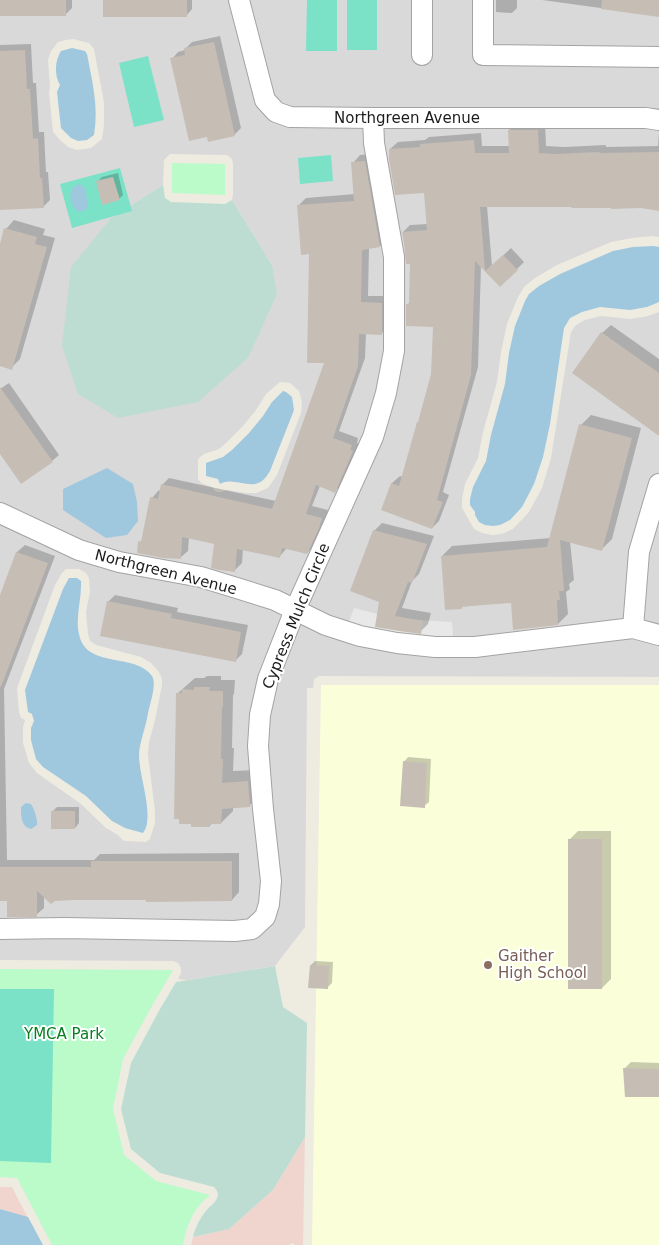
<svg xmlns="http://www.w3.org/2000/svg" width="659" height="1245" viewBox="0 0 659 1245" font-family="'DejaVu Sans',sans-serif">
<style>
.residential{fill:#dad9d9;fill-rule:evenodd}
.commercial{fill:#f0d5cf}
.education{fill:#faffd9}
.wetland{fill:#bdddd2}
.park{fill:#bbfbc9}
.pitch{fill:#7be1c7}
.parking{fill:#e8e8e8}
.water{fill:#9fc7de}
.shadow{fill:#0003}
.building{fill:#c6beb4}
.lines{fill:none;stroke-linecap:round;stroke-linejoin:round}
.street-casing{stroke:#a3a3a3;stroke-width:22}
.street{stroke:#fff;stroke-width:20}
.education-dot{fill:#8d6e63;stroke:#fff;stroke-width:2}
.labels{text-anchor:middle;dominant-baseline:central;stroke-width:4;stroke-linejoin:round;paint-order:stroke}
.street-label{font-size:15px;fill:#1c1c1c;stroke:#fff}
.education-label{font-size:15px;fill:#785e54;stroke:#fff;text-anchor:start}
.park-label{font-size:15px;fill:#077d21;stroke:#fff}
</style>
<rect width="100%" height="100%" fill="#eeebe1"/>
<!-- residential -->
<path class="residential" d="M0 0H659V237L652 236 632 238 611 242 557 265 535 278 525 286 518 297 507 324 501 352 497 382 483 432 478 458 465 484 462 499V508L474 529 482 533 492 535 502 534 513 529 529 512 542 488 551 458 571 332 576 325 585 320 601 316 631 319 648 316 659 312V677L319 676 314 679 313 688H307L305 927 275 966 187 980 178 979 181 973V968L178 963 173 961 0 960ZM73 39 89 43 94 49 104 102V125L102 139 91 148 77 150 68 147 60 140 53 132 49 93 50 86 48 60 51 51 58 42 66 40ZM170 154 227 155 232 159 233 164V194L232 200 272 265 111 218 163 185 164 160ZM280 382 290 383 299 391 302 402 301 413 277 475 268 488 256 493H246L227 490 221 492H216L212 487 201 483 198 479V460L199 458 204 454 219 449 226 443 243 426 256 410 266 394ZM66 569H79L86 573 89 578 90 592 86 612 88 634 90 641 96 645 141 657 151 663 159 672 162 679V685L155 720 149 742 148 755 155 811V823L150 839 146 842 124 841 118 835 106 828 81 804 37 773 29 763 23 743V727L25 720 21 718 19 712 17 688 55 585 62 573Z"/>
<!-- commercial -->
<g class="commercial">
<path d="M305 1137 303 1245H294V1243L288 1245H191L193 1237 229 1229 273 1190Z"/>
<path d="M0 1187H12L28 1218 0 1209Z"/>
</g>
<!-- education -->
<path class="education" d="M321 685H659V1245H312Z"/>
<!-- wetland -->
<g class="wetland">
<path d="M163 185 165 198 171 202 225 204 232 200 272 265 277 294 248 358 198 402 118 418 78 394 62 346 71 267 111 218Z"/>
<path d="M275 966 283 1007 307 1023 305 1137 273 1190 229 1229 193 1237C195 1228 200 1218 206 1211 209 1206 215 1204 217 1198 219 1194 217 1190 214 1187L160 1173 131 1149 121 1109 131 1063 160 1009 176 982Z"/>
</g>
<!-- park -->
<g class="park">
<path d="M172 163 225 164V195L172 193Z"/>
<path d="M0 969 173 970 153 1004 123 1059 113 1109 124 1155 156 1181 210 1195C193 1209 187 1224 183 1245H52L17 1178 0 1177Z"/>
</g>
<!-- pitch -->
<g class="pitch">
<path d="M307 0H337V51H306Z"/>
<rect x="347" y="0" width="30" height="50"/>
<path d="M148 56 164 120 134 127 119 63Z"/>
<path d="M331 155 333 181 300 184 298 158Z"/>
<path d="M120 168 132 211 72 228 60 184Z"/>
<path d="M0 989H54L51 1163 0 1161Z"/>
</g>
<!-- parking -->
<path class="parking" d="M354 608 385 616 420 620 452 622 453 637 411 635 380 631 349 622Z"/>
<!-- water -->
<g class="water">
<path d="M72 48 85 51 87 54C92 81 99 107 94 135L87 140 78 141 71 138 61 128 57 92 60 85C54 75 55 60 61 51Z"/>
<path d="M80 184 85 189 88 205 87 208 85 210 79 212C70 207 65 187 80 184Z"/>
<path d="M653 246 659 247V302L647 307 630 310 600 307 582 312 570 318 564 328 550 424 543 457 534 484 522 507 510 520 500 525 493 526 485 525 479 522 475 515V512L470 505V499L473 487 486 461 491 435 505 384 509 353 515 326 525 301 529 294 539 286 560 274 613 251 633 247Z"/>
<path d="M283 391 286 392 292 397 294 410 270 471C268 474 265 479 262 481 249 490 233 476 220 484L218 479 206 476V463L223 457 232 450 249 433 263 416 272 402Z"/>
<path d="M107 468 133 484 137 502 138 521 127 535 106 538 63 510V489Z"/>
<path d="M69 578H77L81 581C82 600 74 619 80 638 89 668 136 653 152 676 157 684 150 703 148 713 146 727 140 740 139 754 139 775 150 802 147 823 147 826 145 830 143 833L125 828 112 821 86 796 43 767 36 759 31 740V728L34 721 32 714 28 712 25 690 63 589Z"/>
<path d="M26 803 31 804C34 808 38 821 37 825L31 829C21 827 21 816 21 807Z"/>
<path d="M0 1209 28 1217 43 1245H0Z"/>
</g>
<!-- shadow -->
<g class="shadow">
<path d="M0 0H72V8L66 14 0 15Z"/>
<path d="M104 0H192V9L186 16Z"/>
<path d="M496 0H517V8L512 13 496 12Z"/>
<path d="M542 0H659V16Z"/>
<path d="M220 36 241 128 234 135 172 59 178 52 185 50V49L192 42Z"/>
<path d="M31 44 33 83H36L39 132H44L46 172H48L50 200 43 207 0 209V45Z"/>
<path d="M517 123H545L546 146 564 147 606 145V147L658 146 659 132V210L641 207 487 206 492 266 511 248 524 262 500 286 481 266 478 367 443 492 449 495 439 521 432 528 382 509 392 483 400 476 403 477 433 374 434 325 407 305 410 302 411 262 403 232 410 225 428 224 425 192 390 149 398 142 425 140 429 137 481 133 482 146H510L509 130Z"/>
<path d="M372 154 387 239 380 246 369 248 368 296H389V326L382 333H366L365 358 339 431 358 438 357 443 360 444 342 484 335 491 320 486 312 506 328 510 326 520 314 546 307 553 287 548 279 557 243 549 242 563 234 571 215 543 189 537 188 551 180 558 140 542 143 539 152 498 159 490 160 491 162 485 169 478 276 501 326 362 311 253 298 206 306 198 355 194 353 163 360 155Z"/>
<path d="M118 173 123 195 119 199 97 182 102 177Z"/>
<path d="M14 220 45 229 43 235 55 238 20 359 11 368 0 365V248L6 229Z"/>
<path d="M611 325 659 359V434L602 333Z"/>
<path d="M9 383 59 455 52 461 0 452V389Z"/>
<path d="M591 415 641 428 612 539 602 549 570 541 574 580 569 584 570 589 566 592 568 614 558 624 512 602 442 556 452 546 551 538 581 425Z"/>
<path d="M382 523 434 536 419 574 412 581 402 608 431 613 428 624 420 632 399 630 380 601 374 531Z"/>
<path d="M25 545 55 556 4 689 7 860H94L100 854 239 853V892L232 900 44 896V908L36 915 8 899H0V598L17 552Z"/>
<path d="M115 595 178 608 177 612 248 625 242 654 235 661 108 602Z"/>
<path d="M207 676H221V680H235L234 694 233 695 232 748H234L233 771 259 770 261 794 249 806 233 807V811L221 823H213L209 826 178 693 195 678H204Z"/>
<path d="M408 757 431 759 429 802 424 806 404 762Z"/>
<path d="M57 807H79V823L75 828 52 812Z"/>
<path d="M578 831H611V979L602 988 569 840Z"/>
<path d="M315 961 333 962 332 983 327 988 311 965Z"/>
<path d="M631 1062 659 1063V1096L624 1069Z"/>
</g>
<!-- building -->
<g class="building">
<rect x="0" y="0" width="66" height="16"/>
<rect x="103" y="0" width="84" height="17"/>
<path d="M602 0H659V17L601 9Z"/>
<path d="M214 42 235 136 208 142 207 137 189 141 170 58 185 55 184 48Z"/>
<path d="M25 50 27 89H30L33 139 38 138 40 178H42L44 208 0 210V51Z"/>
<path d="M508 130H538L539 153 556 154 599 152 600 153 659 152V211L641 208 611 209V208H572L571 207H480L485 271 503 255 518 270 500 287 475 261 471 375 437 500 443 502 432 529 381 510 391 483 399 486 417 422H418L431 374 433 327 406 326V304H409L410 264H406L404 243 402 232 427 230 424 193 395 195 389 159V149L420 147V144L474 140 475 153H509Z"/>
<path d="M365 161 380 247 362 250 361 302 382 303V335L359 334 358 366 333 438 352 445 350 450 353 451 335 493 316 485 306 514 322 518 319 528 307 554 282 548 280 558 237 549 235 572 219 570 211 568 214 544 182 537 181 559 163 558 137 553 138 541 141 542 150 497 158 499 161 484 272 509 324 363H307L309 254 301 255 297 205 354 201 351 162Z"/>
<path d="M113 177 120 200 102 205 96 181Z"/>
<path d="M4 228 37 237 35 244 47 247 12 370 0 366V244Z"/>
<path d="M601 332 659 373V436L572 373Z"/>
<path d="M0 387 53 462 21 484 0 454Z"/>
<path d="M579 424 632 438 602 551 560 540 564 591H559L560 600H557L558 625 513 630 511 603 471 606 462 607V609L445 610 441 556 547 547Z"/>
<path d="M373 530 427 544 412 583 408 582 395 616 423 621 421 634 399 631 375 627 379 602 350 591Z"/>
<path d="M16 552 48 563 1 687 0 686V595Z"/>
<path d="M107 601 172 614 171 618 241 632 236 662 100 636Z"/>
<path d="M194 687H210L209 691H223V707H222L221 759H223L222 783 248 781 250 807 222 809 221 824H210V827H191V824H179V819H174L176 693H182V689L194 690Z"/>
<path d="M403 761 427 763 425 808 400 806Z"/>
<rect x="51" y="811" width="24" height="18"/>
<rect x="568" y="839" width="34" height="150"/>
<path d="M91 861H232V901L146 902V900H73L55 901 51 904 37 891V917H7V901H0V867H91Z"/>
<path d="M310 965 329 966 328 989 308 988Z"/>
<path d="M623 1068 659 1069V1097H625Z"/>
</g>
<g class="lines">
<defs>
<g id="street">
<path d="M239 0 265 100 276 112 290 117 373 118H646L659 120"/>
<path d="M483 0V55L659 57"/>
<path d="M422 55V0"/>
<path d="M0 513 79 550 119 562 201 577 275 600 326 625 360 636 397 643 435 647H475L633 628 659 635"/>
<path d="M633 628 639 552 659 484"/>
<path d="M0 929 64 928 235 931 252 929 265 917 269 904 271 881 263 809 258 746 260 715 268 679 295 610 373 437 386 393 394 351V257L374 143 373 118"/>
</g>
</defs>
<!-- street casing -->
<use href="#street" class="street-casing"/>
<!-- street -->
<use href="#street" class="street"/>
</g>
<!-- markers -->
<circle class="education-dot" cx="488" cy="965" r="5"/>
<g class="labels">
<!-- street labels -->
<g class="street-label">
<text x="407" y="118">Northgreen Avenue</text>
<text transform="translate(166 572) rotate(14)">Northgreen Avenue</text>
<text transform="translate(296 616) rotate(-68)">Cypress Mulch Circle</text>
</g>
<!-- education labels -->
<g class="education-label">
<text x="498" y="956">Gaither<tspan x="498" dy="17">High School</tspan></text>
</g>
<!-- park labels -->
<g class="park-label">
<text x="64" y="1034">YMCA Park</text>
</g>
</g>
</svg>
